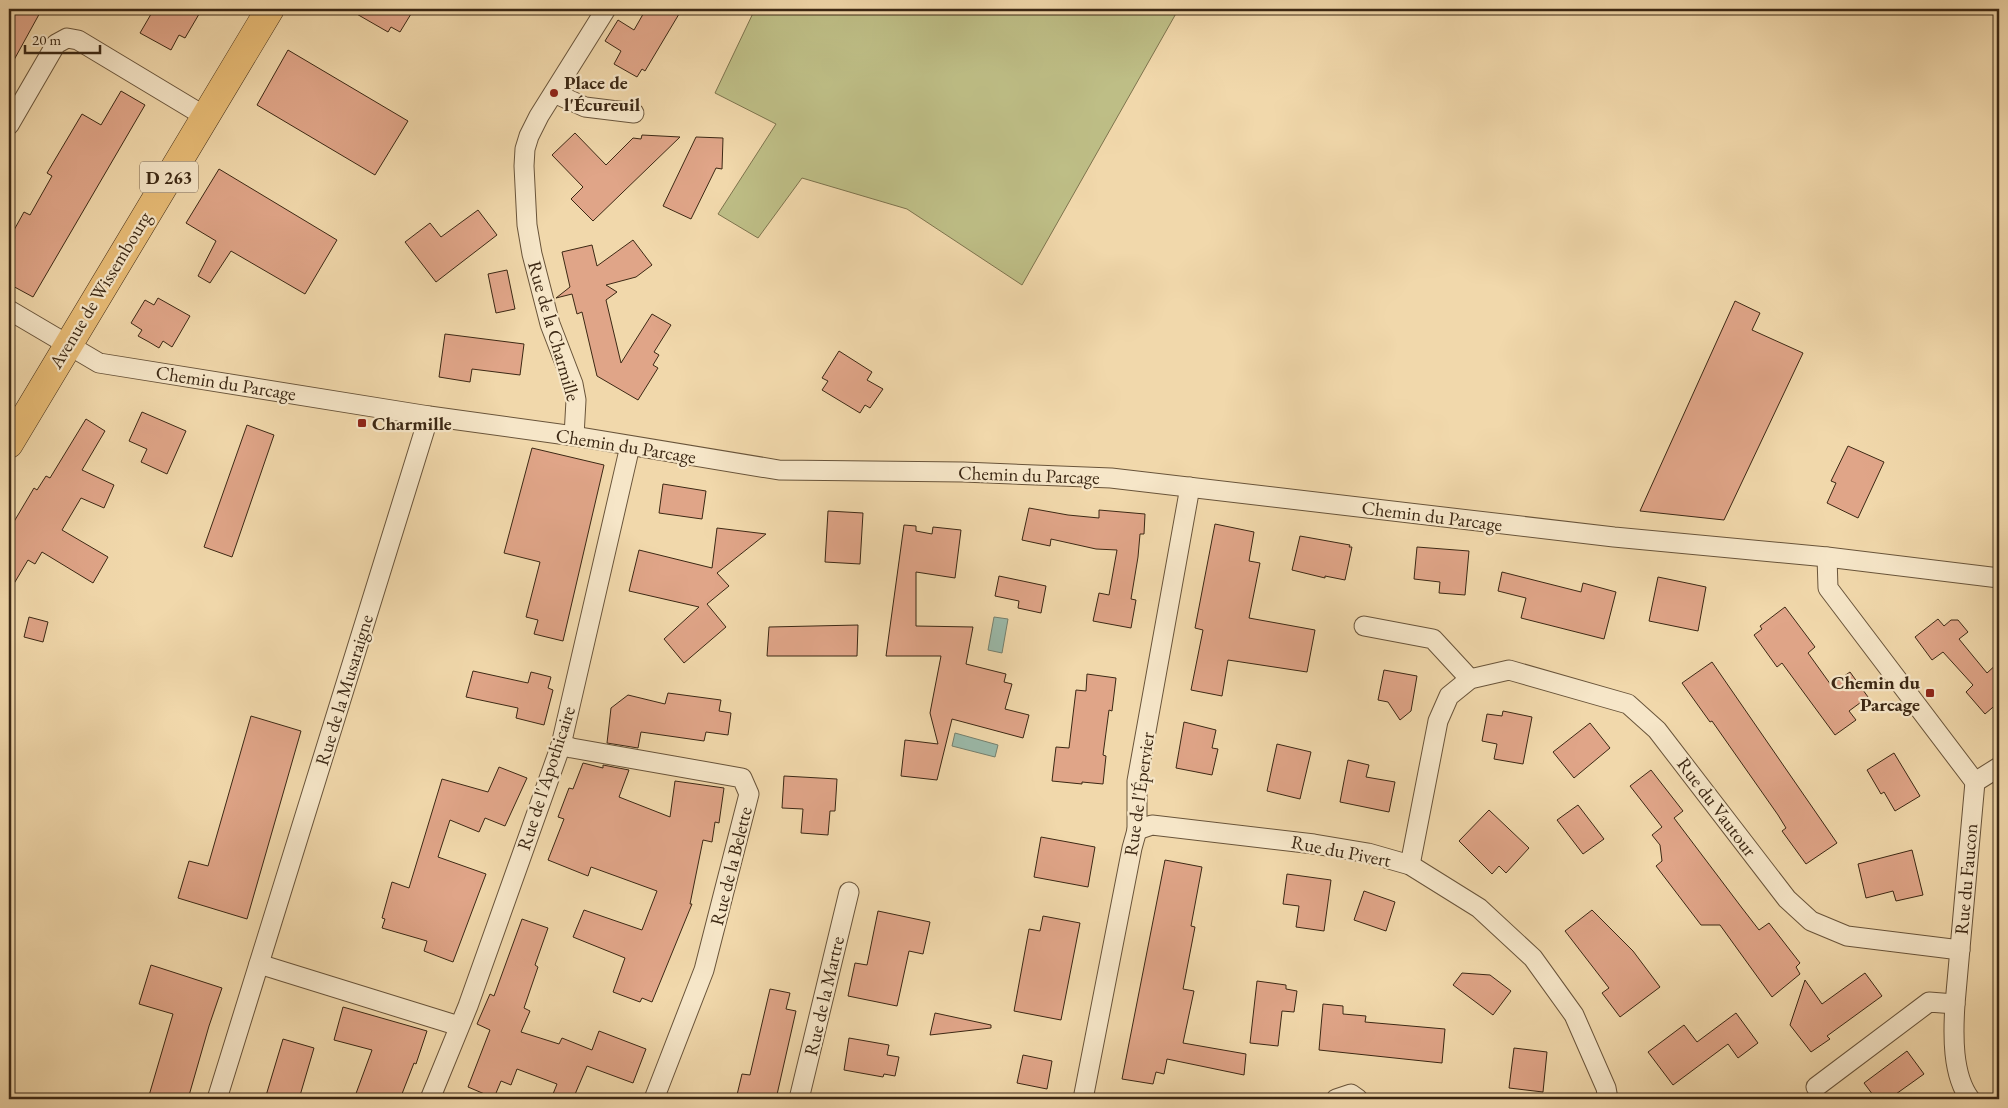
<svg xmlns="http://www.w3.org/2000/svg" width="2008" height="1108" viewBox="0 0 2008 1108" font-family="'EB Garamond',serif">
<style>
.green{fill:#bebe86;stroke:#7d734d}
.water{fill:#9bbaaa;stroke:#75806e}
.building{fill:#e0a588;stroke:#3c2814}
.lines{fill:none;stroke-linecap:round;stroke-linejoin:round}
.minor-casing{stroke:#69543a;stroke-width:21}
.primary-casing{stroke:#3c2814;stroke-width:29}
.minor{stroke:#f6e6c8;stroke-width:19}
.primary{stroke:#e8bc76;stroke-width:28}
.poi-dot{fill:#8f2418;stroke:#f6e6c8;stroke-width:2}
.labels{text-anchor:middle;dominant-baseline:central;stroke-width:4.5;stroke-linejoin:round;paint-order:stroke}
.shield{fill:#f6e6c8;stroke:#74614a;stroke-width:1}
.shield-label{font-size:18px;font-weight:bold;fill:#3c2814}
.poi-label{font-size:19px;font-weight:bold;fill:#3c2814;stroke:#f6e6c8;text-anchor:start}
.street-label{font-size:19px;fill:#3c2814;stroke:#f6e6c8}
</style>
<rect width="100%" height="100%" fill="#f1d8ab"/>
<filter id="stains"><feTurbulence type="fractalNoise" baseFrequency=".004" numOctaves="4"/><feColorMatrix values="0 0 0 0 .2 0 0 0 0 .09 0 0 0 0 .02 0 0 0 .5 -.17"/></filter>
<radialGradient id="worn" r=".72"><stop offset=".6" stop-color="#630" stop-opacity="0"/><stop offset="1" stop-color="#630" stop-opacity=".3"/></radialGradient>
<!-- green -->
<path class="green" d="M755 9H1175L1178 10 1022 285 907 209 802 178 758 238 718 214 776 124 715 93Z"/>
<!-- water -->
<g class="water">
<path d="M994 617 1008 619 1002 653 988 650Z"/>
<path d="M955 733 998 745 995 757 952 746Z"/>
</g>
<!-- building -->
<g class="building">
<path d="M9 9H42L9 69Z"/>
<path d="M154 9H202L185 38 179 35 171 50 140 33Z"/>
<path d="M348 9H414L400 32 391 27 388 32Z"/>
<path d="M646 9H682L645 71 642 69 637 77 614 64 621 51 605 41 618 20 634 30Z"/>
<path d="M288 50 408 121 375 175 257 105Z"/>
<path d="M121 91 145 105 33 297 9 284V239L24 212 30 215 52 176 47 173 82 114 101 125Z"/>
<path d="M575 133 606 165 633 138 641 139 642 135 680 137 593 221 571 199 583 187 552 155Z"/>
<path d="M696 137 723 138 722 169 716 168 691 219 663 206Z"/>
<path d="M219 169 337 240 305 294 231 251 210 283 198 276 216 241 186 223Z"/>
<path d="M478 210 497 235 436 282 405 242 430 223 441 237Z"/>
<path d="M633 240 652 265 636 277 606 285 617 292 606 300 621 363 652 314 671 325 654 352 659 355 653 365 658 368 638 400 597 376 582 312 577 314 572 294 556 298 570 287 562 252 592 245 597 266Z"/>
<path d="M507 270 515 309 496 313 488 274Z"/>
<path d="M158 298 190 316 172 347 163 341 159 348 149 342 138 336 142 330 131 323 145 300 154 305Z"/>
<path d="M1735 301 1760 313 1752 330 1803 353 1724 520 1640 511Z"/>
<path d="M445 334 524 344 520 375 472 369 470 382 439 377Z"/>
<path d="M839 351 872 372 867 380 883 389 870 408 865 405 860 413 822 390 828 381 822 378Z"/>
<path d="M142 412 186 431 167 474 141 462 147 449 129 441Z"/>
<path d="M86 419 105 431 82 470 114 485 104 508 81 498 62 530 108 557 93 583 42 552 35 564 28 560 9 592V530L34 488 37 490 46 476 50 478Z"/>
<path d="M247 425 274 435 232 557 204 547Z"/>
<path d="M1848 446 1884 462 1858 518 1827 503 1836 483 1831 481Z"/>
<path d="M532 448 604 465 563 641 534 634 538 620 526 617 540 562 504 553Z"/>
<path d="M663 484 706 491 702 519 659 513Z"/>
<path d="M1029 508 1068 515 1099 518V510L1145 514 1144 534H1140L1138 557 1131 599 1136 600 1131 628 1093 621 1099 593 1109 595 1117 550 1096 549 1051 539 1050 546 1022 540Z"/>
<path d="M828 511 863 513 860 564 825 562Z"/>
<path d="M1215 524 1254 532 1249 561 1260 563 1249 618 1315 630 1307 672 1228 660 1222 696 1191 690 1203 630 1195 628Z"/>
<path d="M904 525 916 526V531L932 534 933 527 961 530 955 578 916 572V626L973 627 966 664 1006 674 1004 682 1012 684 1005 709 1029 715 1023 738 952 719 937 780 901 776 905 740 938 744 930 713 941 656H886Z"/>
<path d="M717 528 766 534 717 573 729 586 707 604 726 627 684 663 664 639 699 607 629 591 639 550 712 568Z"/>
<path d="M1300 536 1350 545 1349 547H1352L1345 580 1325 576V578L1292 570Z"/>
<path d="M1417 547 1469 551 1465 595 1439 593 1440 582 1414 579Z"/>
<path d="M1502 572 1581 592 1583 583 1616 592 1604 639 1521 618 1526 598 1498 591Z"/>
<path d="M999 576 1046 586 1041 613 1018 608 1019 601 995 596Z"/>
<path d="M1658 577 1706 587 1698 631 1649 621Z"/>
<path d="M1785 607 1815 647 1808 653 1831 685 1850 672 1868 697 1849 711 1856 720 1835 735 1782 663 1777 667 1754 635 1762 629 1760 626Z"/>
<path d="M29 617 48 622 43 642 24 637Z"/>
<path d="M1938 619 1944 626 1951 620H1958L1968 632 1959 639 1987 673 1999 662V702L1985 714 1966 692 1973 685 1943 652 1932 660 1915 637Z"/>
<path d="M858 625 857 656H767L769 627Z"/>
<path d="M1712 662 1837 843 1806 864 1782 831 1786 828 1778 815 1712 721 1710 722 1682 683Z"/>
<path d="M1384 670 1417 676 1411 711 1400 720 1388 702 1378 700Z"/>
<path d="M473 671 528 683 531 672 551 677 548 688 553 690 544 725 516 718 518 708 466 697Z"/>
<path d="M1087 674 1116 678 1112 711 1109 710 1103 755 1106 756 1103 784 1082 782V784L1052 781 1056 747 1069 748 1076 690 1086 691Z"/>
<path d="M668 693 721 700 719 711 731 713 728 735 706 732 704 741 641 732 638 748 607 743 611 708 628 695 665 704Z"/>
<path d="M1503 711 1532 717 1523 764 1494 759 1497 744 1482 741 1487 714 1502 716Z"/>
<path d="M251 716 301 731 247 919 178 898 189 861 208 866Z"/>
<path d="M1184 722 1216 730 1212 748 1218 749 1212 775 1176 768Z"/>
<path d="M1590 723 1610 748 1574 778 1553 752Z"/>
<path d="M1277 744 1311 752 1300 799 1267 791Z"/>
<path d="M1894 753 1920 796 1895 811 1884 792 1881 794 1867 770Z"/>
<path d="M1348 760 1369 765 1366 777 1395 782 1389 812 1340 802Z"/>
<path d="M583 763 603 768V765L629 770 619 797 670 817 675 781 724 788 719 823 715 822 712 842 703 840 690 904H692L652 1002 642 998 640 1002 613 992 625 958 573 937 584 910 642 930 657 891 591 867 588 876 548 860 564 819 558 817 569 788 573 789Z"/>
<path d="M499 767 527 778 505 826 485 818 479 832 450 820 438 857 486 874 453 962 424 951 427 941 382 928 385 919 382 918 392 882 409 888 442 779 488 792Z"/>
<path d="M1651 770 1683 811 1674 818 1742 908 1759 930 1769 923 1800 963 1796 967 1800 974 1772 997 1720 925H1701L1656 866 1662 861 1660 845 1652 835 1662 827 1630 786Z"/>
<path d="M784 776 837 779 835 811H830L828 835 801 833 803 809 782 808Z"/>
<path d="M1578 805 1604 839 1583 854 1557 820Z"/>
<path d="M1489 810 1529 848 1506 873 1499 866 1492 874 1459 841Z"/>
<path d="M1041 837 1095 847 1088 887 1034 877Z"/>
<path d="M1912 850 1923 895 1896 901 1893 891 1866 898 1858 864Z"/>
<path d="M1165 860 1202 867 1191 926 1195 927 1183 989 1194 991 1183 1043 1246 1054 1244 1075 1167 1059 1164 1074 1156 1072 1153 1084 1122 1079Z"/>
<path d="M1287 874 1331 880 1324 931 1296 927 1299 906 1283 904Z"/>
<path d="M1364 891 1395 902 1386 931 1354 920Z"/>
<path d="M1592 910 1633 951 1660 987 1620 1017 1602 993 1609 988 1565 931Z"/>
<path d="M878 911 930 922 923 954 909 951 897 1006 848 996 855 963 867 965Z"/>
<path d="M1043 916 1080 923 1061 1020 1014 1011 1029 929 1040 931Z"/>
<path d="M522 919 548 928 535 965 538 967 524 1008 530 1011 521 1032 559 1044 562 1038 592 1050 599 1031 646 1049 633 1083 587 1066 573 1099H551L557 1084 517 1069 511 1085 501 1081 494 1098 468 1087 490 1030 477 1024 490 994 494 996Z"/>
<path d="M151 965 222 988 209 1026 188 1099H148L173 1014 139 1004Z"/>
<path d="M1462 973 1490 975 1511 991 1493 1015 1453 985Z"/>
<path d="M1865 973 1882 996 1827 1036 1830 1039 1811 1052 1790 1025 1805 980 1822 1004Z"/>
<path d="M1257 981 1286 985V989L1297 991 1294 1012 1282 1011 1278 1046 1250 1043Z"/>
<path d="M770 989 790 993 786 1009 796 1011 776 1099H736L742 1074 750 1075Z"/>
<path d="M1323 1004 1343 1006V1014L1366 1016 1365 1022 1445 1029 1442 1063 1319 1050Z"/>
<path d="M343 1007 427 1031 416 1064 414 1063 400 1099H354L372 1050 334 1040Z"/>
<path d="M935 1013 991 1025V1028L930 1035Z"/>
<path d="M1736 1013 1758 1043 1738 1058 1728 1044 1673 1085 1648 1052 1684 1025 1697 1042Z"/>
<path d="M849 1038 889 1045 887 1055 899 1057 895 1076 884 1074 883 1077 844 1070Z"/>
<path d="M283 1039 314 1048 299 1099H265Z"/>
<path d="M1514 1048 1547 1052 1543 1092 1509 1088Z"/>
<path d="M1907 1051 1924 1074 1889 1099H1876L1864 1083Z"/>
<path d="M1023 1055 1052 1061 1047 1089 1017 1083Z"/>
</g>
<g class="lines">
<defs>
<g id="minor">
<path d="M554 93 585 107 634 113"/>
<path d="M9 125 56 44 67 38 78 40 206 117"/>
<path d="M9 310 99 363 429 416 574 436 779 470 963 472 1111 478 1614 537 1827 557 1999 578"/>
<path d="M574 436 576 400 573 384 550 324 532 254 527 225 524 166 525 149 529 136 539 116 606 9"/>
<path d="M1827 557 1828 588 1975 782"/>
<path d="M1364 626 1433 639 1470 679"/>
<path d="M561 745 572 748 742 778 749 794 704 970 654 1099"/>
<path d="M1975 782 1999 767"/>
<path d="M1137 830 1152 825 1314 844 1368 853 1410 865 1479 908 1533 958 1574 1015 1606 1088 1608 1099"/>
<path d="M1410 865 1438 721 1449 696 1470 679 1509 670 1628 704 1657 730 1787 899 1811 921 1847 936 1960 950"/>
<path d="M259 964 459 1026"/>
<path d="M1816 1087 1929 1002 1955 1004"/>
<path d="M217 1099 429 416"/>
<path d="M430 1099 468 1006 561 745 630 446"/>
<path d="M799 1099 849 892"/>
<path d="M1083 1099 1132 848 1137 830V781L1190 487"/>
<path d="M1336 1099 1351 1094 1358 1099"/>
<path d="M1970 1099C1952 1075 1953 1034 1955 1004L1975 782"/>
</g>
<path id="primary" d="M9 444 270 9"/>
</defs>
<!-- minor casing -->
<use href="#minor" class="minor-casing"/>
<!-- primary casing -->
<use href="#primary" class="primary-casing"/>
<!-- minor -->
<use href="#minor" class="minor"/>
<!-- primary -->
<use href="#primary" class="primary"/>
</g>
<!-- markers -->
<g class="poi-dot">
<circle cx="554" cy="93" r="5"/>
<rect x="357" y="418" width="10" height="10" rx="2.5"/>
<rect x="1925" y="688" width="10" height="10" rx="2.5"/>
</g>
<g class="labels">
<!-- shield labels -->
<rect class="shield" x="140" y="161.5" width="58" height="31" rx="4"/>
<g class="shield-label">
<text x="169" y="177">D 263</text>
</g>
<!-- poi labels -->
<g class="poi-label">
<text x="564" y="82">Place de<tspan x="564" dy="22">l'Écureuil</tspan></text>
<text x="372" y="423">Charmille</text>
<text x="1920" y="682" text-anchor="end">Chemin du<tspan x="1920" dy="22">Parcage</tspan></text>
</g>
<!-- street labels -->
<g class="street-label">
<text transform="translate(100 290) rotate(-59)">Avenue de Wissembourg</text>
<text transform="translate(554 331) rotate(74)">Rue de la Charmille</text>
<text transform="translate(226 383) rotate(9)">Chemin du Parcage</text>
<text transform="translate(626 446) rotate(9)">Chemin du Parcage</text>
<text transform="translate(1029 475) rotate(2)">Chemin du Parcage</text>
<text transform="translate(1432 516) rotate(7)">Chemin du Parcage</text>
<text transform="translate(344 690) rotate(-73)">Rue de la Musaraigne</text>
<text transform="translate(546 778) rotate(-72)">Rue de l'Apothicaire</text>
<text transform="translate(1139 794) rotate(-82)">Rue de l'Épervier</text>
<text transform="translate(1717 807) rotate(53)">Rue du Vautour</text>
<text transform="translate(1341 851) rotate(11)">Rue du Pivert</text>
<text transform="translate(731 866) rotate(-76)">Rue de la Belette</text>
<text transform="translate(1966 879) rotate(-85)">Rue du Faucon</text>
<text transform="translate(824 996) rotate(-77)">Rue de la Martre</text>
</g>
</g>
<!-- margin -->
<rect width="2008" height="1108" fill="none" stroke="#f1d8ab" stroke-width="30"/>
<rect x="10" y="10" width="1988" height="1088" fill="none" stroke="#3c2814" stroke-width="2.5"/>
<rect x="15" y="15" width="1978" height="1078" fill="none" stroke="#3c2814"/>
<!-- scale -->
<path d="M25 45v8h75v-8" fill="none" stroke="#3c2814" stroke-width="2.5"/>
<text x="32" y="45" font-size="15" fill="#3c2814" stroke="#f6e6c8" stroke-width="4" paint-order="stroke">20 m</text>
<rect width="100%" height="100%" filter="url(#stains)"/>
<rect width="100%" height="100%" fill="url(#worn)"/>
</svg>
